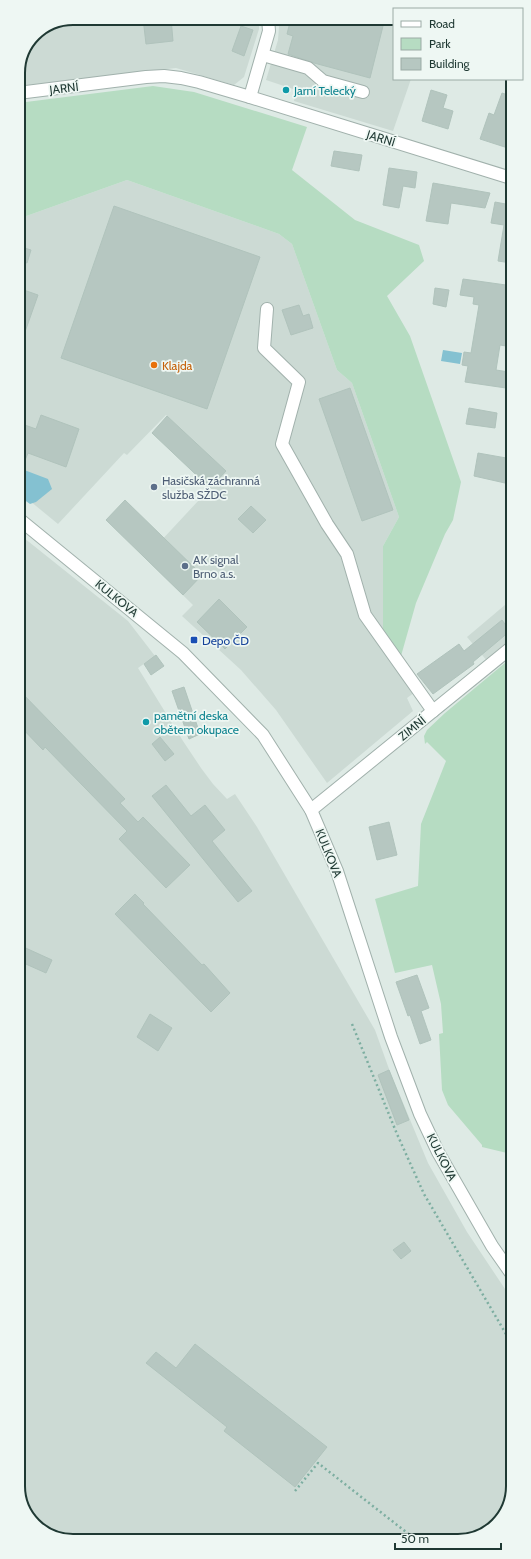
<svg xmlns="http://www.w3.org/2000/svg" width="531" height="1559" viewBox="0 0 531 1559" font-family="Cabin,sans-serif">
<style>
.built{fill:#ccdad4}
.green{fill:#b6dcc2}
.water{fill:#84c1d1}
.building{fill:#b6c7c1;stroke:#b0c3bc}
.lines{fill:none;stroke-linecap:round;stroke-linejoin:round}
.minor-casing{stroke:#a1b1ac;stroke-width:14}
.path{stroke:#7daea1;stroke-width:2.5;stroke-dasharray:2 3;stroke-linecap:butt}
.minor{stroke:#fff;stroke-width:12}
.culture-dot{fill:#0f9aa8;stroke:#eef7f3;stroke-width:1.5}
.food-dot{fill:#e8710a;stroke:#eef7f3;stroke-width:1.5}
.service-dot{fill:#5c6f8a;stroke:#eef7f3;stroke-width:1.5}
.transit-dot{fill:#1a4fb4;stroke:#eef7f3;stroke-width:1.5}
.labels{text-anchor:middle;dominant-baseline:central;stroke-width:3.5;stroke-linejoin:round;paint-order:stroke}
.street-label{font-size:12px;fill:#1f3933;stroke:#eef7f3}
.culture-label{font-size:12px;fill:#0d838f;stroke:#eef7f3;text-anchor:start}
.food-label{font-size:12px;fill:#c56008;stroke:#eef7f3;text-anchor:start}
.service-label{font-size:12px;fill:#4e5e75;stroke:#eef7f3;text-anchor:start}
.transit-label{font-size:12px;fill:#164399;stroke:#eef7f3;text-anchor:start}
.rim{fill:none;stroke:#1f3933;stroke-width:2}
</style>
<rect width="100%" height="100%" fill="#deeae5"/>
<!-- built -->
<g class="built">
<path d="M73 18H259V29L244 77 234 85 176 68 18 86V70L34 34Z"/>
<path d="M283 18H394V79H411L393 131 294 101 296 90 266 80 278 40 279 27 278 21Z"/>
<path d="M127 180 279 234 292 244 337 370 352 383 399 517 383 546 401 656 422 687 407 698 413 711 327 783 276 710 241 670 182 616 193 605 145 558 226 471 166 415 127 455 124 453 58 524 19 492 18 219Z"/>
<path d="M19 534 128 621 155 656 138 668 183 741 201 768 213 784 227 799 235 794 257 827 375 1030 389 1069 428 1163 467 1232 513 1301V1486L501 1520 472 1539 69 1541 37 1527 20 1500Z"/>
<path d="M512 599V642L488 662 467 637Z"/>
</g>
<!-- green -->
<g class="green">
<path d="M153 86 194 92 307 127 292 170 355 220 419 245 424 261 387 296 410 336 461 482 453 520 445 534 416 603 401 656 383 629V546L399 517 352 383 337 370 292 244 279 234 127 180 18 219V103Z"/>
<path d="M512 657 513 1149 507 1153 482 1147V1145L448 1105 442 1090 439 1034 443 1033 441 1004 432 965 395 973 375 899 418 886 421 824 446 761 427 742 425 744 424 736 427 730 445 713Z"/>
</g>
<!-- water -->
<g class="water">
<path d="M443 350 462 353 460 364 441 361Z"/>
<path d="M19 468 48 479 52 489 36 502 30 504 19 496Z"/>
</g>
<!-- building -->
<g class="building">
<path d="M143 18H171L173 41 146 44Z"/>
<path d="M291 18H385L370 78 314 63 288 54 293 36 287 34Z"/>
<path d="M241 26 253 30 244 56 232 51Z"/>
<path d="M431 90 447 95 443 108 453 111 448 129 422 121Z"/>
<path d="M502 93 511 96 507 113 511 115V149L480 139 489 113 494 115Z"/>
<path d="M334 151 362 155 359 171 331 166Z"/>
<path d="M389 168 417 172 415 188 403 186 399 208 383 205Z"/>
<path d="M433 183 490 193 485 208 451 203 448 224 426 221Z"/>
<path d="M495 202 511 205V263L498 261 504 225 491 223Z"/>
<path d="M114 206 260 257 207 409 61 358Z"/>
<path d="M18 246 31 250 27 263 18 260Z"/>
<path d="M463 279 506 285 505 288 511 289 512 347 500 345 496 370 509 372 506 388 465 382 468 366 462 365 464 352 471 353 479 305 473 304 474 297 460 295Z"/>
<path d="M18 288 38 295 20 346H18Z"/>
<path d="M435 288 449 290 446 307 433 304Z"/>
<path d="M299 305 303 316 309 314 313 328 291 335 282 310Z"/>
<path d="M350 388 393 510 362 521 319 399Z"/>
<path d="M469 408 497 413 495 428 466 424Z"/>
<path d="M41 415 79 429 66 467 28 453 19 475V423L36 429Z"/>
<path d="M167 416 226 471 210 488 152 433Z"/>
<path d="M478 453 512 459V475L507 474 505 483 474 476Z"/>
<path d="M125 500 202 575 183 595 106 520Z"/>
<path d="M251 506 266 520 253 533 238 519Z"/>
<path d="M219 599 247 627 225 649 197 622Z"/>
<path d="M502 620 510 631 473 662 474 664 433 694 417 674 459 644 464 651Z"/>
<path d="M156 655 164 666 151 675 144 664Z"/>
<path d="M184 687 200 734 189 739 172 691Z"/>
<path d="M19 690 125 799 120 803 138 822 143 817 190 865 166 888 119 839 127 831 45 747 43 750 19 725Z"/>
<path d="M160 737 174 754 165 761 152 744Z"/>
<path d="M166 785 191 816 205 805 225 830 212 841 252 891 238 902 152 796Z"/>
<path d="M389 822 397 855 377 860 369 827Z"/>
<path d="M135 894 144 903 143 904 202 965 204 964 230 993 211 1012 115 914Z"/>
<path d="M19 945 52 960 46 973 19 961Z"/>
<path d="M417 975 429 1008 421 1011 431 1040 420 1044 410 1015 408 1016 396 982Z"/>
<path d="M150 1014 172 1028 158 1051 137 1037Z"/>
<path d="M389 1070 409 1120 397 1125 378 1075Z"/>
<path d="M404 1242 411 1251 401 1259 393 1250Z"/>
<path d="M195 1344 327 1447 295 1487 224 1431 227 1427 146 1363 156 1352 176 1368Z"/>
</g>
<g class="lines">
<defs>
<g id="minor">
<path d="M263 55 308 68 323 81 363 92"/>
<path d="M18 93 146 77 164 76 181 78 199 82 250 97 511 178"/>
<path d="M250 97 269 31 268 18"/>
<path d="M267 309 264 348 299 382 282 444 327 524 347 554 365 615 433 711"/>
<path d="M19 519 183 653 263 735 311 810 337 871 391 1037 420 1114 438 1152 492 1246 513 1276"/>
<path d="M311 810 512 647"/>
</g>
</defs>
<!-- minor casing -->
<use href="#minor" class="minor-casing"/>
<!-- path -->
<g class="path">
<path d="M352 1024 397 1134 424 1194 513 1346"/>
<path d="M295 1491 318 1463 415 1539"/>
</g>
<!-- minor -->
<use href="#minor" class="minor"/>
</g>
<!-- markers -->
<g class="culture-dot">
<circle cx="286" cy="90" r="4"/>
<circle cx="146" cy="722" r="4"/>
</g>
<circle class="food-dot" cx="154" cy="365" r="4"/>
<g class="service-dot">
<circle cx="154" cy="487" r="4"/>
<circle cx="185" cy="566" r="4"/>
</g>
<rect class="transit-dot" x="190" y="636" width="8" height="8" rx="2"/>
<g class="labels">
<!-- street labels -->
<g class="street-label">
<text transform="translate(64 88) rotate(-7)">JARNÍ</text>
<text transform="translate(381 138) rotate(17)">JARNÍ</text>
<text transform="translate(117 598) rotate(39)">KULKOVA</text>
<text transform="translate(412 728) rotate(-39)">ZIMNÍ</text>
<text transform="translate(329 853) rotate(68)">KULKOVA</text>
<text transform="translate(442 1157) rotate(63)">KULKOVA</text>
</g>
<!-- culture labels -->
<g class="culture-label">
<text x="294" y="90">Jarní Telecký</text>
<text x="154" y="715">pamětní deska<tspan x="154" dy="14">obětem okupace</tspan></text>
</g>
<!-- food labels -->
<g class="food-label">
<text x="162" y="365">Klajda</text>
</g>
<!-- service labels -->
<g class="service-label">
<text x="162" y="480">Hasičská záchranná<tspan x="162" dy="14">služba SŽDC</tspan></text>
<text x="193" y="559">AK signal<tspan x="193" dy="14">Brno a.s.</tspan></text>
</g>
<!-- transit labels -->
<g class="transit-label">
<text x="202" y="640">Depo ČD</text>
</g>
</g>
<!-- crop -->
<path d="M0 0H531V1559H0ZM73 25H458A48 48 0 0 1 506 73V1486A48 48 0 0 1 458 1534H73A48 48 0 0 1 25 1486V73A48 48 0 0 1 73 25Z" fill="#eef7f3" fill-rule="evenodd"/>
<path class="rim" d="M73 25H458A48 48 0 0 1 506 73V1486A48 48 0 0 1 458 1534H73A48 48 0 0 1 25 1486V73A48 48 0 0 1 73 25Z"/>
<!-- legend -->
<rect x="393" y="8" width="130" height="72" fill="#eef7f3" stroke="#9baba6"/>
<rect x="401" y="21" width="20" height="6" fill="#ffffff" stroke="#9baba6"/>
<text x="429" y="28" font-size="12" fill="#1f3933">Road</text>
<rect x="401" y="38" width="20" height="12" fill="#b6dcc2" stroke="#9baba6"/>
<text x="429" y="48" font-size="12" fill="#1f3933">Park</text>
<rect x="401" y="58" width="20" height="12" fill="#b6c7c1" stroke="#9baba6"/>
<text x="429" y="68" font-size="12" fill="#1f3933">Building</text>
<!-- scale -->
<path d="M395 1543v6h106v-6" fill="none" stroke="#1f3933" stroke-width="2"/>
<text x="401" y="1543" font-size="12" fill="#1f3933" stroke="#eef7f3" stroke-width="3" paint-order="stroke">50 m</text>
</svg>
